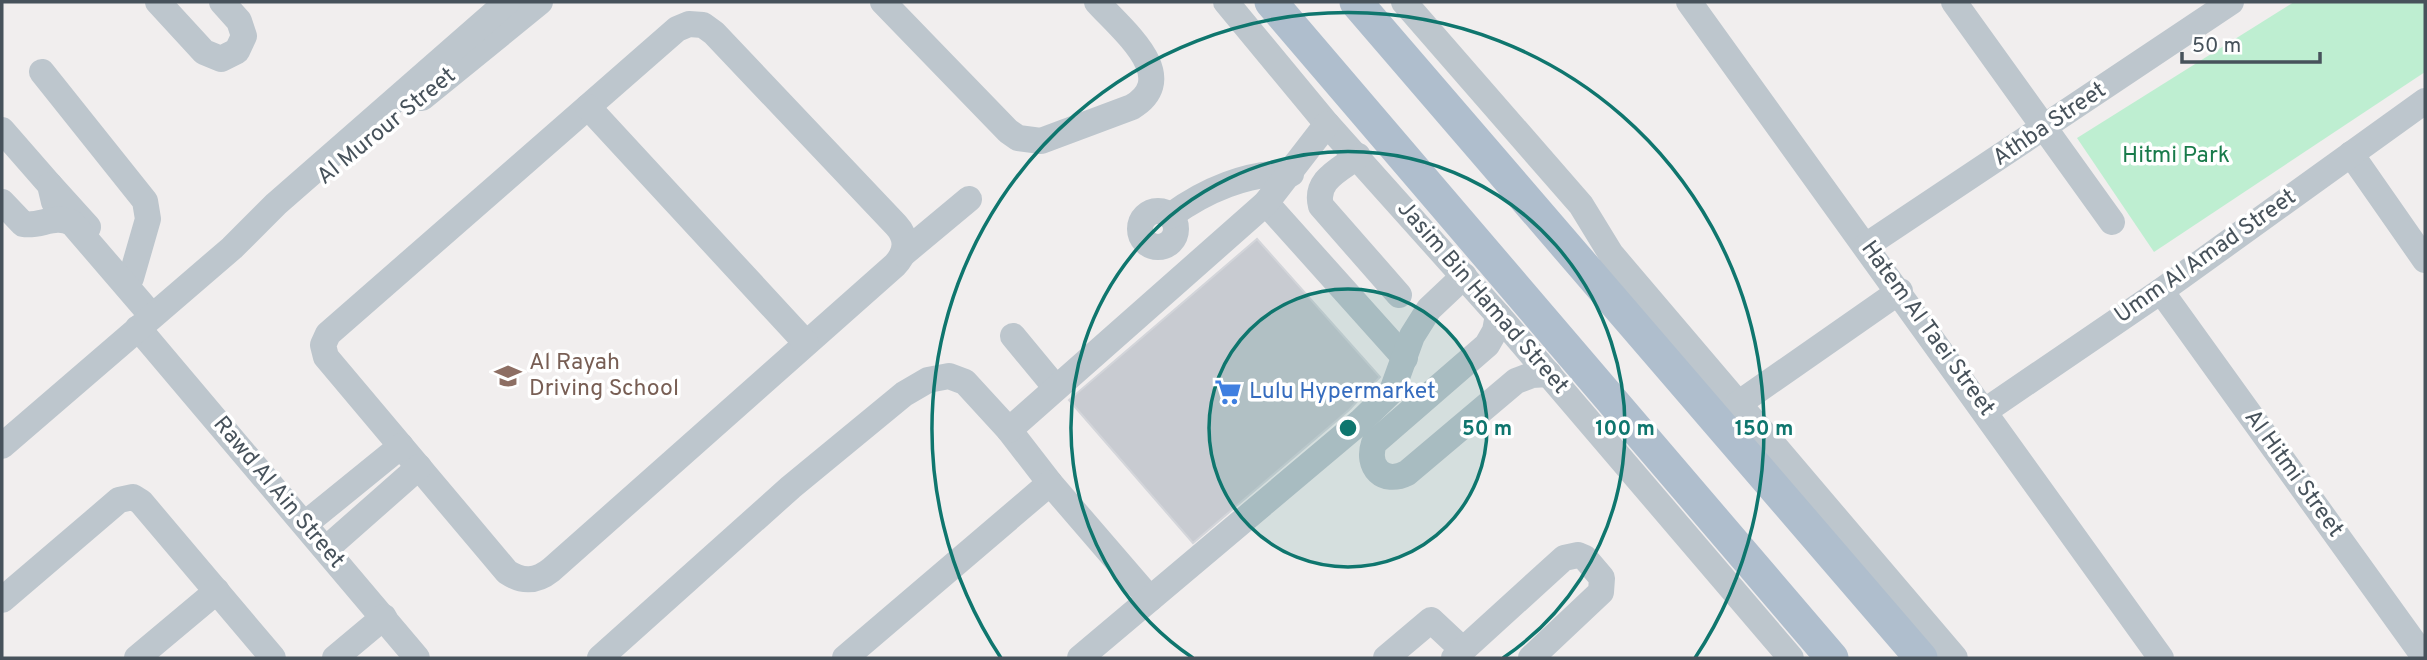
<svg xmlns="http://www.w3.org/2000/svg" width="2427" height="660" viewBox="0 0 2427 660" font-family="Overpass,sans-serif">
<style>
.green{fill:#beeed1}
.building{fill:#c8cbd1;stroke:#d3d5da;stroke-width:2}
.lines{fill:none;stroke-linecap:round;stroke-linejoin:round}
.minor{stroke:#bdc6cd;stroke-width:26}
.major{stroke:#afbecd;stroke-width:33}
.ring{fill:none;stroke:#0f766e;stroke-width:3.5}
.labels{text-anchor:middle;dominant-baseline:central;stroke-width:7;stroke-linejoin:round;paint-order:stroke}
.street-label{font-size:23px;fill:#47525b;stroke:#fff}
.park-label{font-size:23px;fill:#197b4b;stroke:#fff}
.education-label{font-size:23px;fill:#785e54;stroke:#fff;text-anchor:start}
.shop-label{font-size:23px;fill:#366cbe;stroke:#fff;text-anchor:start}
.centre{fill:#0f766e;stroke:#fff;stroke-width:3.5}
.ring-label{font-size:21px;text-anchor:middle;font-weight:bold;fill:#0f766e;stroke:#fff;stroke-width:7;stroke-linejoin:round;paint-order:stroke}
</style>
<rect width="100%" height="100%" fill="#f1eeee"/>
<!-- green -->
<path class="green" d="M2294 2H2425V72L2154 252 2077 138Z"/>
<!-- building -->
<path class="building" d="M1257 239 1380 377 1349 410 1193 543 1069 400Z"/>
<g class="lines">
<!-- minor -->
<g class="minor">
<path d="M158 2 204 52 221 59 237 51 244 36 239 21 222 2"/>
<path d="M883 2 1008 131 1018 138 1041 141 1132 107C1182 77 1122 30 1097 2"/>
<path d="M1226 2 1327 124 1498 315 1791 658"/>
<path d="M1404 2 1581 205 1611 254 1955 658"/>
<path d="M1689 2 2161 658"/>
<path d="M1954 2 2112 222"/>
<path d="M689 24 703 25 714 33 896 225C908 238 907 252 895 265L551 570C536 582 522 582 507 572L326 357 323 345 328 334 677 29Z"/>
<path d="M42 72 145 201 148 219 131 278"/>
<path d="M422 98 540 2"/>
<path d="M588 107 806 343"/>
<path d="M2 130 50 185 54 202"/>
<path d="M2351 154 2425 260"/>
<path d="M1358 156C1340 170 1314 180 1321 206L1399 295"/>
<path d="M50 185 88 227"/>
<path d="M2 202 23 224C41 227 54 214 72 223L152 316"/>
<path d="M1266 203 1405 358"/>
<circle cx="1158" cy="229" r="18"/>
<path d="M1170 216C1204 191 1249 171 1291 174"/>
<path d="M1867 245 2231 2"/>
<path d="M903 254 969 199"/>
<path d="M2161 291 2425 658"/>
<path d="M1498 315 1495 331 1487 345 1374 443C1366 467 1383 485 1407 473L1516 381 1532 375 1549 374"/>
<path d="M138 328 417 658"/>
<path d="M1013 336 1056 388"/>
<path d="M1738 404 1900 291"/>
<path d="M1985 411 2161 291 2425 101"/>
<path d="M1009 430 1050 483"/>
<path d="M2 446 232 248 276 204 507 2"/>
<path d="M305 524 401 446"/>
<path d="M326 549 419 467"/>
<path d="M2 600 119 500 133 497 141 502 273 658"/>
<path d="M137 658 217 591"/>
<path d="M335 658 384 617"/>
<path d="M600 658 791 487 904 394 928 380 949 376 965 382 1009 430 1266 203 1327 124"/>
<path d="M845 658 1050 483 1150 599"/>
<path d="M1080 658 1360 422 1392 391 1412 336 1429 309 1464 276"/>
<path d="M1386 658 1431 620 1463 650"/>
<path d="M1454 658 1564 558 1578 555 1585 558 1602 578 1601 592 1531 658"/>
</g>
<!-- major -->
<g class="major">
<path d="M1271 2 1832 658"/>
<path d="M1356 2 1921 658"/>
</g>
</g>
<!-- distance rings -->
<circle cx="1348" cy="428" r="139" fill="#0f766e" fill-opacity=".12"/>
<g class="ring">
<circle cx="1348" cy="428" r="139"/>
<path d="M1193 658A277 277 0 1 1 1503 658"/>
<path d="M1001 658A416 416 0 1 1 1695 658"/>
</g>
<!-- icons -->
<defs>
<symbol id="school-bare" viewBox="-9 -9 18 18"><path d="M0-5L7-2L0 1L-7-2ZM-4 1L0 2.5L4 1V4Q0 6-4 4Z" fill="#8d6e63" stroke="#fff" stroke-width="2.5" paint-order="stroke"/></symbol>
<symbol id="supermarket-bare" viewBox="-9 -9 18 18"><path d="M-6-5.5h2.5l.6 2H6L4.5 2H-2.5L-4.4-4H-6ZM-1.5 3.2a1.3 1.3 0 1 0 .1 0ZM3 3.2a1.3 1.3 0 1 0 .1 0Z" fill="#3f7fe0" stroke="#fff" stroke-width="2.5" paint-order="stroke"/></symbol>
</defs>
<g fill-rule="evenodd">
<use href="#school-bare" x="489" y="357" width="38" height="38"/>
<use href="#supermarket-bare" x="1209" y="373" width="38" height="38"/>
</g>
<g class="labels">
<!-- street labels -->
<g class="street-label">
<text transform="translate(2050 125) rotate(-34)">Athba Street</text>
<text transform="translate(387 127) rotate(-39)">Al Murour Street</text>
<text transform="translate(2206 257) rotate(-35)">Umm Al Amad Street</text>
<text transform="translate(1482 298) rotate(49)">Jasim Bin Hamad Street</text>
<text transform="translate(1927 329) rotate(54)">Hatem Al Taei Street</text>
<text transform="translate(2293 474) rotate(54)">Al Hitmi Street</text>
<text transform="translate(278 493) rotate(50)">Rawd Al Ain Street</text>
</g>
<!-- park labels -->
<g class="park-label">
<text x="2176" y="156">Hitmi Park</text>
</g>
<!-- education labels -->
<g class="education-label">
<text x="529" y="363">Al Rayah<tspan x="529" dy="26">Driving School</tspan></text>
</g>
<!-- shop labels -->
<g class="shop-label">
<text x="1249" y="392">Lulu Hypermarket</text>
</g>
</g>
<circle cx="1348" cy="428" r="10" class="centre"/>
<g class="ring-label">
<text x="1487" y="435">50 m</text>
<text x="1625" y="435">100 m</text>
<text x="1764" y="435">150 m</text>
</g>
<!-- border -->
<rect width="2427" height="660" fill="none" stroke="#47525b" stroke-width="7"/>
<!-- scale -->
<path d="M2182 52v10h138v-10" fill="none" stroke="#47525b" stroke-width="3.5"/>
<text x="2192" y="52" font-size="21" fill="#47525b" stroke="#ffffff" stroke-width="5" paint-order="stroke">50 m</text>
</svg>
